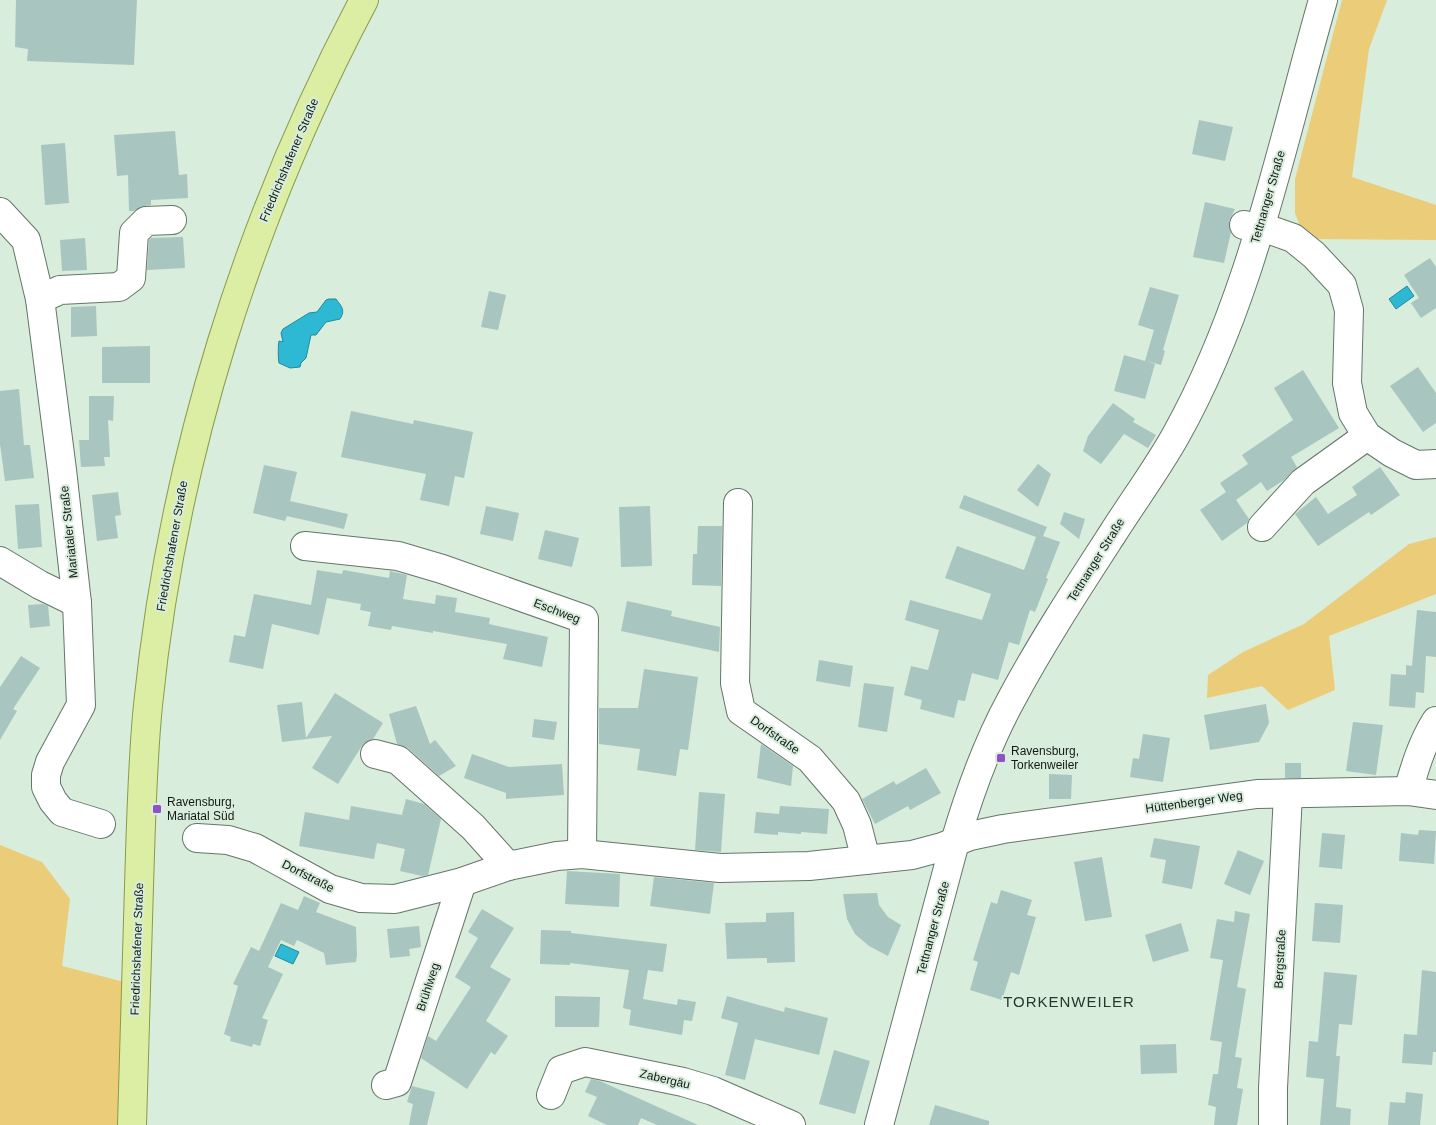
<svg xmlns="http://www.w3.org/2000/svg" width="1436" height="1125" viewBox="0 0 1436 1125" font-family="Arial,sans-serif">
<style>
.green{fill:#ebcc78}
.water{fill:#2db9d3;stroke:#25899a}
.building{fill:#a8c5bf}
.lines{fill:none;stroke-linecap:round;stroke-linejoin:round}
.minor-casing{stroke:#647668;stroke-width:30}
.major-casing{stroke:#879c4a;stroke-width:30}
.minor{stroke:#fff;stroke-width:28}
.major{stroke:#dceea3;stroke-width:28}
.poi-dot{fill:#9151c6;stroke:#d8eddc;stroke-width:2}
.labels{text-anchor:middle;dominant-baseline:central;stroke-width:4;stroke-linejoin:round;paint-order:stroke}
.street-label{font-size:12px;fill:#131a15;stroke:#d8eddc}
.poi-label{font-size:12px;fill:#131a15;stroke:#d8eddc;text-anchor:start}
.quarter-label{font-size:15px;letter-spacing:1px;fill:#27382b;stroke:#d8eddc}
</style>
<rect width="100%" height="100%" fill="#d8eddc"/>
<!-- green -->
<g class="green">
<path d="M1342 0H1387L1369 49 1352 177 1436 205V240L1305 239 1295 213V179Z"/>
<path d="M1436 537V594L1329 636 1335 690 1288 710 1262 686 1207 698 1208 675 1243 652 1304 624 1409 544Z"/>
<path d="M0 845 42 862 70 899 62 966 136 985 132 1125H0Z"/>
</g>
<!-- water -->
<g class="water">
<path d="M1407 286 1414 296 1396 309 1389 299Z"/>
<path d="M329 299H336C341 306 346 310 340 319L326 322 316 335H311L306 358 301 363 300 367 290 368 279 363C278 359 278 344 279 341L283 342 281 333 283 329 309 313 317 312 326 300Z"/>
<path d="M281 944 299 952 293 964 275 956Z"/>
</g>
<!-- building -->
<g class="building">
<path d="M16 0H137L134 65 27 61 28 49 15 47Z"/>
<path d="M1199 120 1233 127 1225 161 1192 154Z"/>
<path d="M175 131 179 175 187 174 188 198 151 200V205L145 206 134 211H129L128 175 117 176 114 135Z"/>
<path d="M65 143 69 203 45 205 41 145Z"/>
<path d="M1205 202 1235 209 1229 221 1231 232 1224 263 1193 257Z"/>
<path d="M183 237 185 268 147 270 149 240 151 238Z"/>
<path d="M85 238 87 270 62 271 60 240Z"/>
<path d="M1430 258 1436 267V308L1421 318 1411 303 1419 298 1404 275Z"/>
<path d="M1150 287 1179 295 1163 350 1165 351 1161 365 1146 361 1155 364 1145 399 1114 391 1124 355 1145 361 1154 330 1138 325Z"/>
<path d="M489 291 506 295 498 330 481 327Z"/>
<path d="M96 306 97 336 71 337V307Z"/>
<path d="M150 346V383H102V347Z"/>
<path d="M1418 367 1436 393V423L1423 432 1390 386Z"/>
<path d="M1303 370 1339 428 1291 457 1297 467 1284 480 1267 491 1261 482 1236 500 1249 519 1247 523 1222 541 1200 510 1226 492 1220 483 1248 464 1242 455 1293 420 1274 388Z"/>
<path d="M19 389 24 445H30L34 478 5 481 0 444V391Z"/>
<path d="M89 396H114L113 421 108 420 110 457H104L105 466 81 467 79 440H89Z"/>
<path d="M1113 403 1135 419 1133 422 1156 435 1148 448 1124 434 1101 464 1083 451 1088 436Z"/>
<path d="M351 411 413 424 414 420 473 432 464 478 455 476 449 506 420 500 426 474 341 457Z"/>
<path d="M1038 464 1051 474 1038 507 1017 490Z"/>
<path d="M264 465 297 472 290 501 348 514 344 529 287 516 285 521 253 513Z"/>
<path d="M1380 467 1400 495 1371 515 1369 512 1318 546 1295 514 1316 497 1328 514 1357 495 1352 487Z"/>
<path d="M118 492 121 515 115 516 118 538 97 541 92 495Z"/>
<path d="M964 495 1047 527 1043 536 1060 542 1046 578 1048 579 1035 612 1030 610 1019 645 1009 642 998 680 972 673 965 701 958 700 954 718 920 709 922 700 904 695 911 666 928 670 939 630 905 620 910 600 982 620 991 594 945 578 957 546 1024 570 1036 537 959 508Z"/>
<path d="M39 504 42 547 18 549 15 505Z"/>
<path d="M486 506 519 513 513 541 480 534Z"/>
<path d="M650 506 652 566 621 567 619 507Z"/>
<path d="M1064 512 1085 519 1079 539 1060 524Z"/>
<path d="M698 526H722L721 586 692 585 693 554H697Z"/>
<path d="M545 530 579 538 572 567 538 559Z"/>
<path d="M317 570 342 574 343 570 389 578 390 571 407 575 403 599 435 604 436 595 457 598 455 612 490 618 489 624 548 637 542 667 503 659 507 644 433 631V633L392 626 391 630 368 626 371 612 360 610 361 604 327 598 319 635 272 624 263 669 229 662 234 635 245 637 254 594 311 605Z"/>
<path d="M627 601 672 611 671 616 720 627 719 652 621 631Z"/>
<path d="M43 604 48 606 50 626 30 628 28 605Z"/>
<path d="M1417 610 1436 612V657L1426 656 1424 693 1416 692 1415 708 1389 706 1391 674 1406 675V665L1412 666Z"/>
<path d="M21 656 40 668 13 709 17 711 0 740V687Z"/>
<path d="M819 660 853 666 850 687 816 681Z"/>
<path d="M644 669 698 677 688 750 680 749 676 776 637 770 640 749 599 744V708H638Z"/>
<path d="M864 683 894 687 887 732 858 727Z"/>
<path d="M335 693 383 723 373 739 363 744 338 784 312 768 332 736 282 742 277 705 302 702 306 738Z"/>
<path d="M1266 704 1269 723 1259 742 1210 750 1204 715Z"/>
<path d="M416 706 430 744 435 740 456 766 439 776 408 748 397 744 389 714Z"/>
<path d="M534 719 557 722 554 740 532 737Z"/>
<path d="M1353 722 1383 725 1376 775 1346 771Z"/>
<path d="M1143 734 1170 738 1163 782 1130 777 1133 758 1139 759Z"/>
<path d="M761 744 793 766 791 786 757 778Z"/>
<path d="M472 754 509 767 562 764 564 795 506 799V793L464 778Z"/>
<rect x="1285" y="763" width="16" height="15"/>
<path d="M926 768 941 793 910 810 908 806 875 824 862 799 894 781 896 785Z"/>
<path d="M1049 774 1072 775 1071 799H1049Z"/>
<path d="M699 792 725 794 721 852 695 850Z"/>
<path d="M406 799 424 804 441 819 428 875 422 876 400 871 405 849 377 843 374 859 299 846 305 812 349 820 351 806 402 815Z"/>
<path d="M780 806 829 809 827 834 801 832V834L778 832V835L754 833 756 812 779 814Z"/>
<path d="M1419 830 1436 831 1434 864 1399 861 1401 833 1418 835Z"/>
<path d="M1322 833 1345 835 1342 869 1319 867Z"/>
<path d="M1154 838 1200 846 1192 889 1162 883 1166 860 1150 857Z"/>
<path d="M1238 850 1264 861 1250 895 1224 884Z"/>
<path d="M1102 857 1112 917 1085 921 1074 862Z"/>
<path d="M567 871 620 874 619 907 565 904Z"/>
<path d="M654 877 714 883 710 914 650 906Z"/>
<path d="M1001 890 1032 900 1027 915 1036 917 1019 975 1011 972 1002 1000 970 990 978 962 973 960 991 902 997 904Z"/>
<path d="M877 893 879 905 888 917 901 925 888 956 869 946 855 934 847 919 843 894Z"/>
<path d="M304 896 320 903 316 912 356 927 357 955 356 962 326 965 324 953 297 940 294 946 281 940 268 967 283 974 262 1018 268 1020 260 1046 253 1044 252 1047 230 1041 231 1037 224 1034 238 986 233 984 251 947 259 951 281 903 298 910Z"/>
<path d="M1315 903 1343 905 1340 943 1312 941Z"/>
<path d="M482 909 514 928 490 967 511 979 486 1021 508 1036 495 1055 491 1052 467 1089 421 1058 428 1036 436 1041 471 987 455 977 478 938 468 932Z"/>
<path d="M1235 911 1250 914 1237 987 1246 989 1235 1057 1242 1058 1237 1088 1243 1089 1237 1125H1214L1216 1107 1208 1105 1213 1074H1218L1222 1042 1210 1040 1223 960 1210 958 1217 919 1234 922Z"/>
<path d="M794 912 795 962 767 963V958L727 959 725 923 766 922V913Z"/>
<path d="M1181 923 1189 951 1153 962 1145 935Z"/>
<path d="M419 926 421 947 409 949 410 956 390 958 387 929Z"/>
<path d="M541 930 571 931V933L667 944 663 972 648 970 643 999 677 1005 678 999 696 1002 692 1021 684 1020 682 1035 629 1025 631 1010 623 1008 629 970 570 963V965L540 964Z"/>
<path d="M1422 970 1436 972V1052H1433L1432 1065 1402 1063 1404 1034 1417 1035Z"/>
<path d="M1324 972 1357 975 1352 1025 1339 1024 1336 1056H1340L1336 1107 1351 1109 1350 1125H1320L1324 1079 1306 1077 1309 1041 1318 1042Z"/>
<path d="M555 996 600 997 599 1027H555Z"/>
<path d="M727 996 784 1012 785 1007 828 1018 819 1055 755 1039 745 1080 725 1075 738 1023 721 1018Z"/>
<path d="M1176 1044 1177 1073 1141 1074 1140 1045Z"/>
<path d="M834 1050 870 1061 855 1114 819 1104Z"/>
<path d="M591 1079 600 1081 698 1125H657L641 1118 638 1125H607L588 1116 597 1097 585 1092Z"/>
<path d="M412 1086 435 1092 427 1125H409L413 1104 407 1102Z"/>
<path d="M1406 1092 1423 1094 1420 1125H1388L1390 1102 1405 1103Z"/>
<path d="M935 1105 989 1121V1125H929Z"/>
</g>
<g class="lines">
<defs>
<g id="minor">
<path d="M0 212 26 240 40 299 62 470 77 603 81 705 50 762 46 775V787L53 801 62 812 101 824"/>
<path d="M1244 225 1273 231 1293 238 1314 255 1342 285 1349 310 1347 383 1353 413 1367 436 1392 453 1416 465 1436 464"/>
<path d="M40 299 60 290 119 287 131 278 134 233 146 221 172 220"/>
<path d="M738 503 735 683 741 711 810 759 846 801 857 825 866 860"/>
<path d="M1262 527 1303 482 1367 436"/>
<path d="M305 546 398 556 442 569 584 619 582 854"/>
<path d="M0 561 40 585 77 603"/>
<path d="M375 754 398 760 473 827 508 866"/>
<path d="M1408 791C1415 767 1422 743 1436 721"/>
<path d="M197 838 228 840 255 848 330 889 361 898 395 899 462 882 508 866 557 856 582 854 720 868 809 866 912 855 942 847 970 836 1003 829 1257 794 1408 791 1436 795"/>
<path d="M386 1085 397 1082 462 882"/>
<path d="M551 1095 561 1070 585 1062 683 1082 713 1091 791 1125"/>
<path d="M879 1125 955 842C969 794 987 744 1011 700 1042 642 1078 587 1113 533 1134 500 1157 469 1176 435 1251 301 1281 146 1323 0"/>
<path d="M1273 1125V1088L1288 794"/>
</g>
<path id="major" d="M132 1125C134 1045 136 965 139 886 141 825 142 765 148 705 173 458 248 219 364 0"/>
</defs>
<!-- minor casing -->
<use href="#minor" class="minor-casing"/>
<!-- major casing -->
<use href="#major" class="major-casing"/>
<!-- minor -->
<use href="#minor" class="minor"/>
<!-- major -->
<use href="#major" class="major"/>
</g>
<!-- markers -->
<g class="poi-dot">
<rect x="996" y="753" width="10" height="10" rx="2.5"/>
<rect x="152" y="804" width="10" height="10" rx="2.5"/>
</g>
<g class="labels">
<!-- street labels -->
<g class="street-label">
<text transform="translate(289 160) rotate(-67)">Friedrichshafener Straße</text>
<text transform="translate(1268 197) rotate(-74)">Tettnanger Straße</text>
<text transform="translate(69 532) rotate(-96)">Mariataler Straße</text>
<text transform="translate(172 546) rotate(-80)">Friedrichshafener Straße</text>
<text transform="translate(1096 560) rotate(-58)">Tettnanger Straße</text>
<text transform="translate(557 611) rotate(21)">Eschweg</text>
<text transform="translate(775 735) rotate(35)">Dorfstraße</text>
<text transform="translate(1194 802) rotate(-8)">Hüttenberger Weg</text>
<text transform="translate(308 876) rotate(27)">Dorfstraße</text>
<text transform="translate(933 928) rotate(-75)">Tettnanger Straße</text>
<text transform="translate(137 949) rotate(-88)">Friedrichshafener Straße</text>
<text transform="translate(1280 959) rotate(-87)">Bergstraße</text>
<text transform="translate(428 987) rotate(-72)">Brühlweg</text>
<text transform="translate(665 1079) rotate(13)">Zabergäu</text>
</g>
<!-- poi labels -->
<g class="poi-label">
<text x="1011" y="751">Ravensburg,<tspan x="1011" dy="14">Torkenweiler</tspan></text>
<text x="167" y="802">Ravensburg,<tspan x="167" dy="14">Mariatal Süd</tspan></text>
</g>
<!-- quarter labels -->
<g class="quarter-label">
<text x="1069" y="1001">TORKENWEILER</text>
</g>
</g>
</svg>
